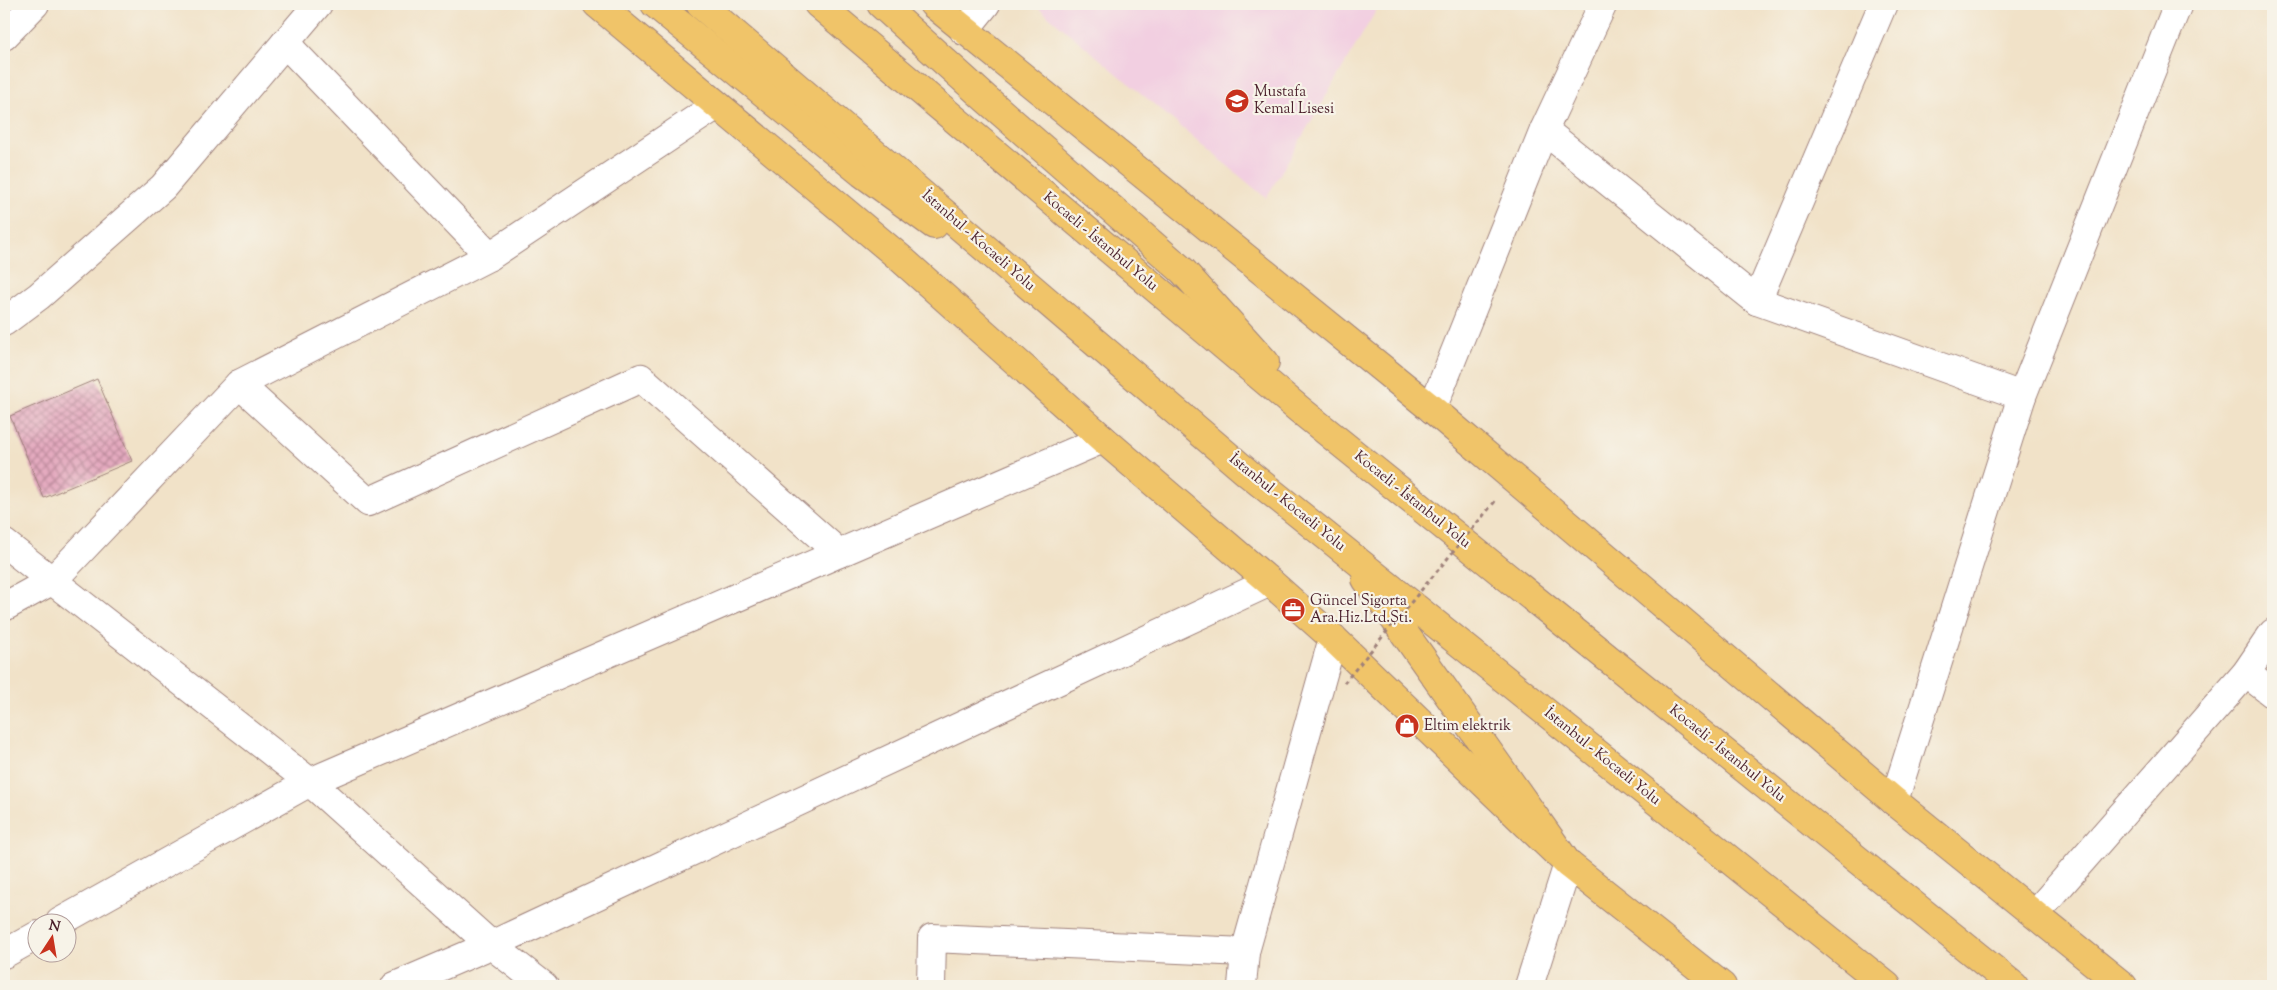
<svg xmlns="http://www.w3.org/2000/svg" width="2277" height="990" viewBox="0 0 2277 990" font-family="'Sorts Mill Goudy',serif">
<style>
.built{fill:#f2cfe1}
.building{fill:url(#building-cross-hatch)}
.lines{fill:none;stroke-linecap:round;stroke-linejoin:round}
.minor-casing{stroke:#9e807a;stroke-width:30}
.major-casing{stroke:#9e807a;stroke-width:30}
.highway-casing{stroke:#9e807a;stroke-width:30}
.minor{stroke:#fff;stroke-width:28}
.major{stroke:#f0c469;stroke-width:28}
.highway{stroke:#f0c469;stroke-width:28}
.path-bridge{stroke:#9e807a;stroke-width:3;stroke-dasharray:4 4;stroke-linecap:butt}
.labels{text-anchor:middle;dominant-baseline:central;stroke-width:4.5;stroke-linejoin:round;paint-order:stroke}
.poi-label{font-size:15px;fill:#4a1f2b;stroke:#f7f3e8;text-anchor:start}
.street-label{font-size:15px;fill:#4a1f2b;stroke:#f7f3e8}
</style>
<defs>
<pattern id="building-cross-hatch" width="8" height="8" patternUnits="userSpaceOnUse" patternTransform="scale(1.25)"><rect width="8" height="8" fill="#e4aabf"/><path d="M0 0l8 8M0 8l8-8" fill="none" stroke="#bb8a9b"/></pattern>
</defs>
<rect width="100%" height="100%" fill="#f7f3e8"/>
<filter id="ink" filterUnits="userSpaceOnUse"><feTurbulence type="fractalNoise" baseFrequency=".02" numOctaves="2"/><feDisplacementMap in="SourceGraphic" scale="10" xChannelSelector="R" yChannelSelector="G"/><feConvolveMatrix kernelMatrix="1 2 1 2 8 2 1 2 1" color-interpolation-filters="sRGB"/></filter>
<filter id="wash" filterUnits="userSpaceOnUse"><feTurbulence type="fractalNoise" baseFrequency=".0096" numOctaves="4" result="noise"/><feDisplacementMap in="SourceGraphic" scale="20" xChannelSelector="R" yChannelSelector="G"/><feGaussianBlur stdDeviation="1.12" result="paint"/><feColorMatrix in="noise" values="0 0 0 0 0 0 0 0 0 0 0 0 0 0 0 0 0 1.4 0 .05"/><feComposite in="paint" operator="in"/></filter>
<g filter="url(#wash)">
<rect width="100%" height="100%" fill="#f1e2c8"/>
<!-- built -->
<path class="built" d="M1034 4H1380L1266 198Z"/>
<g id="blocks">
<!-- building -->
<path class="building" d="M97 379 132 461 44 498 10 416Z"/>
</g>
</g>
<g filter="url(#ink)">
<use href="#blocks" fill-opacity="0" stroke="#9e807a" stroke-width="1"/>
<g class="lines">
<defs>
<g id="minor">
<path d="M964 31 986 4"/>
<path d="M4 36 35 4"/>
<path d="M285 43 490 256"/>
<path d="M1544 130 1757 301 2022 396"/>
<path d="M1757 301 1883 4"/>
<path d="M4 322 39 296 163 187 318 4"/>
<path d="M239 384 368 502 641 378 839 553"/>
<path d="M1432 409 1544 130 1603 4"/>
<path d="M4 543 310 782 491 945 544 986"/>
<path d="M4 607 53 580 239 384 490 256 717 105"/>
<path d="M2246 673 2273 694"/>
<path d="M1894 801 2022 396 2178 4"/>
<path d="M2035 914 2246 673 2273 633"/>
<path d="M60 922 310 782 1103 439"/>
<path d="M4 954 38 935"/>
<path d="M395 986 491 945 1270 582"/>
<path d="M931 986 932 938 1245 952"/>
<path d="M1242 986 1245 952 1333 638"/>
<path d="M1529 986 1568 864"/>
</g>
<g id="major">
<path d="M597 4 899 257 1103 439 1270 582 1333 638 1568 864 1722 986"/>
<path d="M933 4 1432 409 1894 801 2123 986"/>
</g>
<g id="highway">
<path d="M655 4 862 173 934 225"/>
<path d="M700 4 1249 474 1887 986"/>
<path d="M818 4 1300 410 2014 986"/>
<path d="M881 4 985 98 1183 271 1265 362"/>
<path d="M1366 579 1568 864"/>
</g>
</defs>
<!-- minor casing -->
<use href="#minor" class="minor-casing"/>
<!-- major casing -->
<use href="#major" class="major-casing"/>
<!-- highway casing -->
<use href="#highway" class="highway-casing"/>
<!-- minor -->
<use href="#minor" class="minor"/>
<!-- major -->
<use href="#major" class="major"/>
<!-- highway -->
<use href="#highway" class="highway"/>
<!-- path-bridge -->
<path class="path-bridge" d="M1344 683 1497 499"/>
</g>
</g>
<!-- icons -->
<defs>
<symbol id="school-disc" viewBox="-11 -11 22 22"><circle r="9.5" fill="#c8321e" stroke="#f7f3e8"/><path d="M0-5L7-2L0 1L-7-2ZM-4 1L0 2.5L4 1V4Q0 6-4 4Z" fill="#fff"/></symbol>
<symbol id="office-disc" viewBox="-11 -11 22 22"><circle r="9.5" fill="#c8321e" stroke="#f7f3e8"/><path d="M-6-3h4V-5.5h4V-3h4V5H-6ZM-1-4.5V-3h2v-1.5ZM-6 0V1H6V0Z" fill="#fff"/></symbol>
<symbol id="shop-disc" viewBox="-11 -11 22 22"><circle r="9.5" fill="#c8321e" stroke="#f7f3e8"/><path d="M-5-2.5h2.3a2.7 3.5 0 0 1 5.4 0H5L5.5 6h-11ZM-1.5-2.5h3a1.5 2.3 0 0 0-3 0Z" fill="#fff"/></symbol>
</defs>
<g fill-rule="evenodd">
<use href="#school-disc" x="1223" y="87" width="28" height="28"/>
<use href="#office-disc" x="1279" y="596" width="28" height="28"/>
<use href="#shop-disc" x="1393" y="712" width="28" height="28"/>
</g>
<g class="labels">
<!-- poi labels -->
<g class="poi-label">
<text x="1254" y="92">Mustafa<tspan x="1254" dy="17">Kemal Lisesi</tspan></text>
<text x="1310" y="601">Güncel Sigorta<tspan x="1310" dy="17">Ara.Hiz.Ltd.Şti.</tspan></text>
<text x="1424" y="726">Eltim elektrik</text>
</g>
<!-- street labels -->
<g class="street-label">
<text transform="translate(978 241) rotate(41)">İstanbul - Kocaeli Yolu</text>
<text transform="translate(1100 242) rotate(40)">Kocaeli - İstanbul Yolu</text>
<text transform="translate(1412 500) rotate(39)">Kocaeli - İstanbul Yolu</text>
<text transform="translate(1287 503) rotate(39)">İstanbul - Kocaeli Yolu</text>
<text transform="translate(1727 754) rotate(39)">Kocaeli - İstanbul Yolu</text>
<text transform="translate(1602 757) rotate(39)">İstanbul - Kocaeli Yolu</text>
</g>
</g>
<!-- margin -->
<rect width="2277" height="990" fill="none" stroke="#f7f3e8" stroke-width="20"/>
<!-- north arrow -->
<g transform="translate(52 938) rotate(12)"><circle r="24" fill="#f7f3e8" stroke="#b29e9c"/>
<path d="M0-4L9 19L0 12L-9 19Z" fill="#c8321e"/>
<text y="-8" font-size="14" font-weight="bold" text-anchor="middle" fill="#4a1f2b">N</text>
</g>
</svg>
